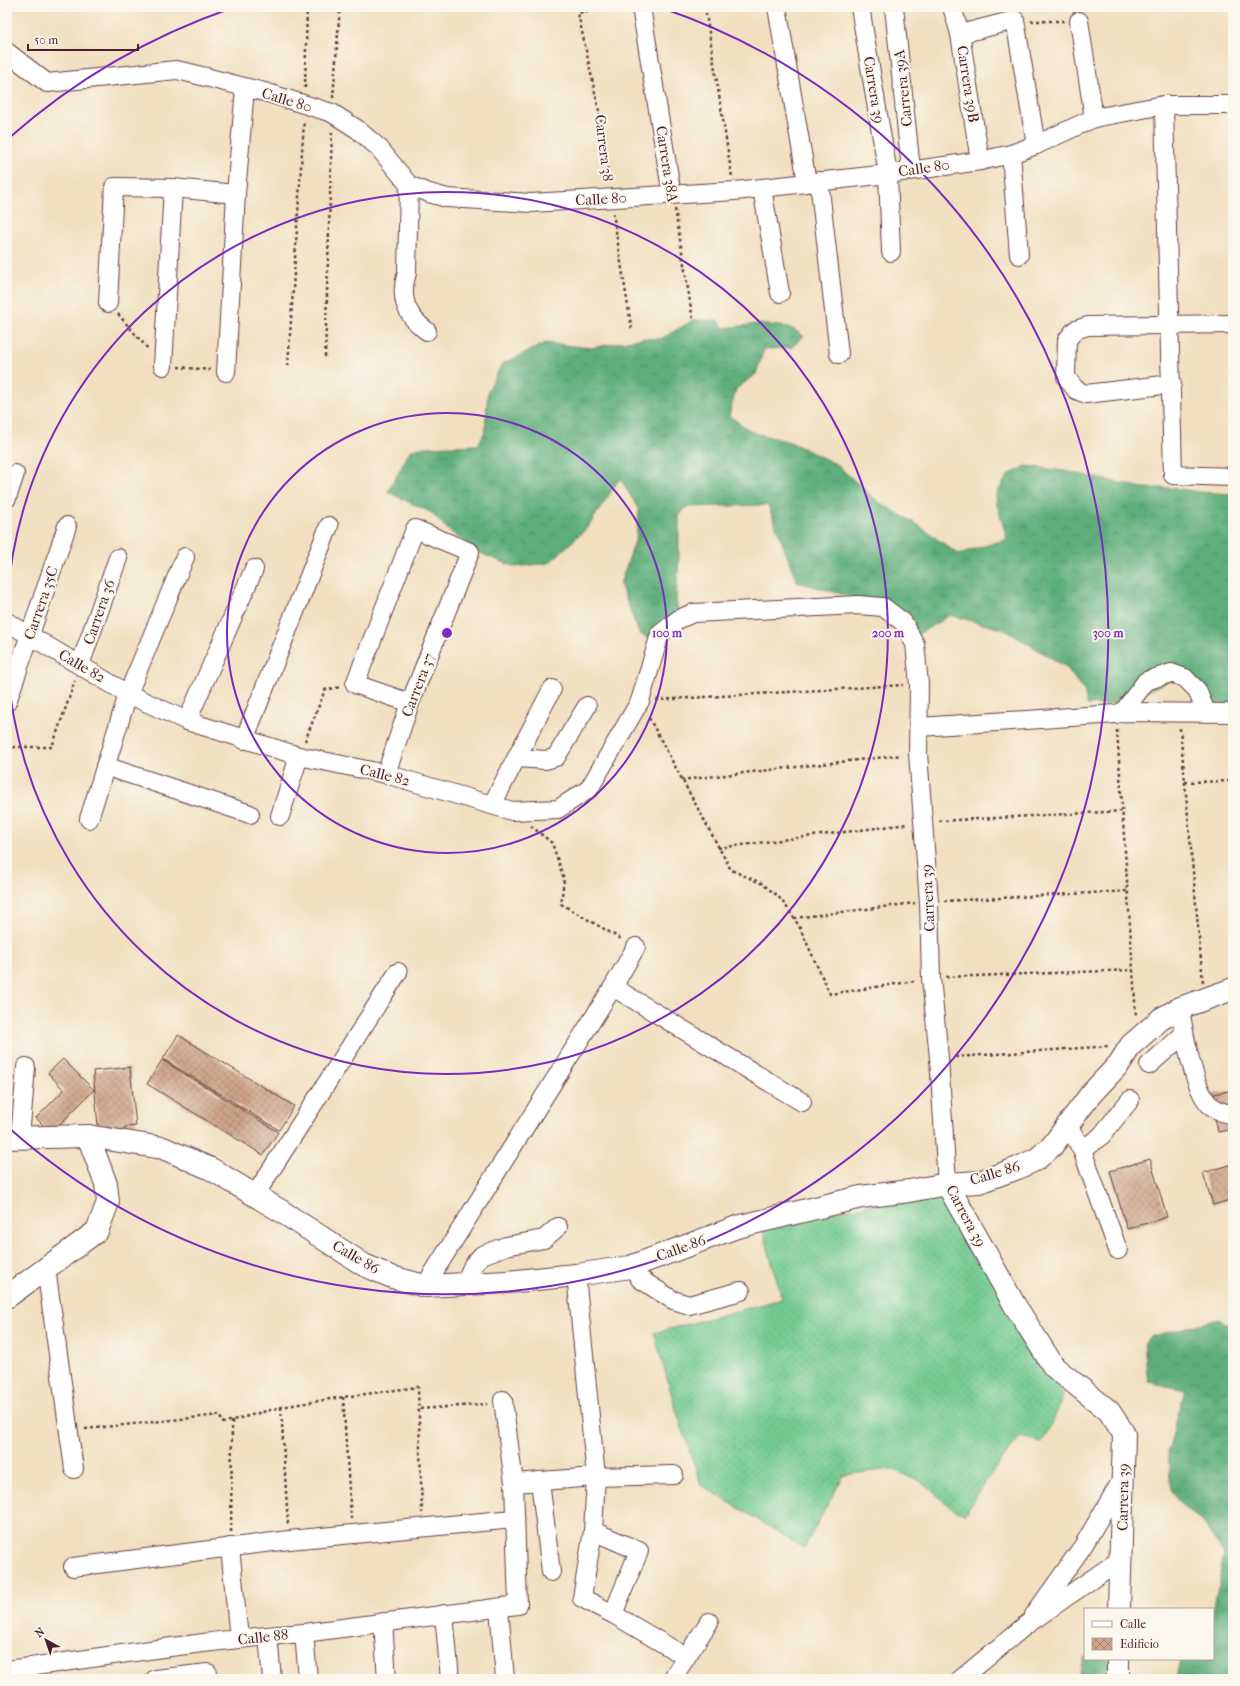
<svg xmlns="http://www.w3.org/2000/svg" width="1240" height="1686" viewBox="0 0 1240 1686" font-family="'IM FELL French Canon',serif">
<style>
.grass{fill:url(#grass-dots);stroke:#5e745e}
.forest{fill:url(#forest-crowns);stroke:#546652}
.building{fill:url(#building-cross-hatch)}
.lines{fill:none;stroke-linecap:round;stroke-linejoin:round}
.minor-casing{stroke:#633c41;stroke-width:20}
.major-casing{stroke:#633c41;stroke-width:24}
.path{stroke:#633c41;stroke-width:2.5;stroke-dasharray:3 3;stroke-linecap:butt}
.minor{stroke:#fff;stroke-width:18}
.major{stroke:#fff;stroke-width:22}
.ring{fill:none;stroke:#7b2cbf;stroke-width:2}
.labels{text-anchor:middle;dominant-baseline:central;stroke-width:4;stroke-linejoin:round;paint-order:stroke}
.street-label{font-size:15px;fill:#4a1f2b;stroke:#fbf7ec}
.centre{fill:#7b2cbf;stroke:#fbf7ec;stroke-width:2}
.ring-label{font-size:12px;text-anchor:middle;font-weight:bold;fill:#7b2cbf;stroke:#fbf7ec;stroke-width:4;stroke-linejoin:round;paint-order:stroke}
</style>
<defs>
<pattern id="grass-dots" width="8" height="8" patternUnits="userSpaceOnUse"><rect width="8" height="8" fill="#72ca90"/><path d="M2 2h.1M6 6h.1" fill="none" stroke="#64ad7c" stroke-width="1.8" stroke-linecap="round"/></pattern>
<pattern id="forest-crowns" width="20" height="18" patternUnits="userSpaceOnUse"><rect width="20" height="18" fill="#5dae7a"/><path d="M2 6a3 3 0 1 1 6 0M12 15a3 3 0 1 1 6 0" fill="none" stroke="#4f8d64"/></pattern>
<pattern id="building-cross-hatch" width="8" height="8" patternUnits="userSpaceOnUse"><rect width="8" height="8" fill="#cda48a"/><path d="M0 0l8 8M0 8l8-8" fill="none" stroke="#a88571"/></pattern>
</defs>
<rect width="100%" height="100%" fill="#fbf7ec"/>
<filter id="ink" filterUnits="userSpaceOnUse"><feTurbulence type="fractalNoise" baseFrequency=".025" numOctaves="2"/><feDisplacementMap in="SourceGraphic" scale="8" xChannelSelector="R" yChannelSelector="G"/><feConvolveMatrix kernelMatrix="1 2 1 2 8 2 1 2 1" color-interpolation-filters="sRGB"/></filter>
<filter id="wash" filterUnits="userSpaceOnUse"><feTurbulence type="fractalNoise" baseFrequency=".012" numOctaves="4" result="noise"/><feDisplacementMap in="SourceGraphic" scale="16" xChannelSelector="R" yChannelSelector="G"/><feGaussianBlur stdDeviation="0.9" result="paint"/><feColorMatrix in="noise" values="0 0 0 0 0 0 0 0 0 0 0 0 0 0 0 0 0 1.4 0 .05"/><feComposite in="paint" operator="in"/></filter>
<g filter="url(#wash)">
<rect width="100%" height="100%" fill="#f1dfc0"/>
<!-- grass -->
<path class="grass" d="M947 1189 1054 1367 1063 1396 1052 1424 1042 1442 1020 1437 990 1475 964 1515 952 1508 924 1484 892 1469 844 1475 804 1548 701 1485 676 1410 654 1333 782 1299 762 1227Z"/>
<!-- forest -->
<g class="forest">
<path d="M693 320 718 321 724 328 758 324 789 327 804 336 791 348 764 349 756 374 736 389 729 416 754 433 790 442 836 464 878 502 918 525 958 554 1007 539 997 505 996 495 1008 475 1026 466 1065 471 1143 488H1175L1199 492 1233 494V712H1206L1189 672 1118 704 1087 705 1084 691 1066 667 1005 630 950 615 917 635 897 609 797 582 768 505 686 507 679 516V560L676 598 679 619 647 638 639 633 620 584 636 538 639 510 620 478 588 527 549 563 515 567 480 553 448 530 432 513 388 492 410 451 424 447 478 445 485 431 488 391 502 364 546 343 591 348 643 338 661 339Z"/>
<path d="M1219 1319 1233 1327V1679H1176L1180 1659H1213V1611L1224 1554 1202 1521 1186 1509 1171 1491 1168 1451 1185 1390 1148 1382 1144 1344 1149 1337Z"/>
<path d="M1085 1656V1659H1116L1115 1679H1078Z"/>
</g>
<g id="blocks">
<!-- building -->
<g class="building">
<path d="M178 1035 294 1106 279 1130 163 1059Z"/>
<path d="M63 1059 94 1090 51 1133 36 1118 64 1090 48 1073Z"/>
<path d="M162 1060 278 1132 263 1155 147 1084Z"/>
<path d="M130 1067 136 1126 125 1127V1129L111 1131V1128L101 1129 98 1126 93 1071Z"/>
<path d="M1233 1090V1129L1218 1132 1210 1095Z"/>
<path d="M1150 1159 1167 1217 1127 1229 1110 1171Z"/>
<path d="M1233 1164V1199L1213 1205 1203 1173Z"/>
</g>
</g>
</g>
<g filter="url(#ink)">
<use href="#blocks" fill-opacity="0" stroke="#633c41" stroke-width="1"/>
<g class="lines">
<defs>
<g id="minor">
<path d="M641 7 672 195"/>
<path d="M777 7 807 182"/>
<path d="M860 7 888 174 891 252"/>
<path d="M894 7 911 170"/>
<path d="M952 7 960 34 980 161"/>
<path d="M1079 21 1094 118"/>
<path d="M960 34 1015 20 1036 145"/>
<path d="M7 52 47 83 176 70 186 72 268 93 332 113 357 129 379 148 409 185 429 193 447 198 531 203 735 191 888 174 980 161 1011 154 1036 145 1094 118 1164 105H1233"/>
<path d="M1164 105 1173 475 1233 477"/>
<path d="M1011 154 1019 255"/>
<path d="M819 181 839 354"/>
<path d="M409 185 407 273C399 297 406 316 427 331"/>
<path d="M762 188 780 293"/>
<path d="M108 303 114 187 173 188 236 194"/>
<path d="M163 366 173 188"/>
<path d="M226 372 236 194 245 88"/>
<path d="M1172 384 1086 394 1076 390 1066 377 1067 340 1075 330 1088 326 1233 324"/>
<path d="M7 498 15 474"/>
<path d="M7 622 128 694 187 721 299 756 386 774 512 811 558 809 589 789 640 701 660 634 679 619 693 613 858 605 883 607 903 622 915 644 919 684 918 753 929 902 931 978 939 1058 947 1184"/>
<path d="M80 665 118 558"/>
<path d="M7 702 67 526"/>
<path d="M1123 712 1146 681 1171 673 1185 678 1197 690 1206 712"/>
<path d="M187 721 254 569"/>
<path d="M919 727 1116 714 1123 712 1233 713"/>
<path d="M244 740 329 526"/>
<path d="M517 758 546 760 556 757 587 706"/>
<path d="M105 766 250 814"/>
<path d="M386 774 410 703 470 552 415 529 355 684 410 703"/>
<path d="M492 805 552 689"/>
<path d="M280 816 299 756"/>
<path d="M89 819 128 694 185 557"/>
<path d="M613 987 802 1102"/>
<path d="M1180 1008C1183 1030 1194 1091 1210 1105 1217 1111 1225 1113 1233 1115"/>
<path d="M1149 1065 1184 1034"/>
<path d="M1068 1125 1082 1150 1118 1250"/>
<path d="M20 1138 26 1067"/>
<path d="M1082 1150 1101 1136 1130 1100"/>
<path d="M255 1195 398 972"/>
<path d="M632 1265 640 1279 673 1300 689 1305 741 1291"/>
<path d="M46 1268 74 1469"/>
<path d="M576 1275 596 1477 593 1531 582 1598 613 1614 686 1657"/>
<path d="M465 1283 473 1265 482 1255 506 1246 544 1239 558 1227"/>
<path d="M425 1286 613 987 636 947"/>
<path d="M540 1481 551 1572"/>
<path d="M514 1483 596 1477 674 1475"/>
<path d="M593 1531 639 1551 613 1614"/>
<path d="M230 1547 239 1639"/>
<path d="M73 1567 289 1540 514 1519"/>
<path d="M499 1608 505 1679"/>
<path d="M444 1614 450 1679"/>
<path d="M1034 1615 1083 1546 1123 1478"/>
<path d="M383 1622 387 1679"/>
<path d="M304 1633 308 1679"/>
<path d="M268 1636 272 1679"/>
<path d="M7 1670C106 1657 205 1640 304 1633L518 1605 514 1483 503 1400"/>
<path d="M155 1679 208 1673"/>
<path d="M672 1679 709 1622"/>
<path d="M961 1679 1026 1625 1121 1559"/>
</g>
<g id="major">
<path d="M7 1138 88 1136 163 1148 211 1169 281 1211 364 1265 392 1277 425 1286 507 1282 576 1275 630 1267 737 1227 861 1197 909 1191 947 1184 979 1182 1018 1168 1037 1159 1052 1146 1091 1094 1119 1064 1131 1045 1161 1019 1180 1008 1233 989"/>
<path d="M947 1184 1014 1304 1054 1367 1109 1411 1124 1434 1119 1609"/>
<path d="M7 1297 97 1231 108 1202 106 1184 88 1136"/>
<path d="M1118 1659V1679"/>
</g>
</defs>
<!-- minor casing -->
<use href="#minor" class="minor-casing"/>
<!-- major casing -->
<use href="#major" class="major-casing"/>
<!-- path -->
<g class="path">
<path d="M606 7 578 13 602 125 609 182"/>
<path d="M705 7 732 177"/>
<path d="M1031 21H1064"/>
<path d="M305 88 307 7"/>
<path d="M333 98 340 7"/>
<path d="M675 209 693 320"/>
<path d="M613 213 632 331"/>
<path d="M118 314 148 349"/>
<path d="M325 357 332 131"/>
<path d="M288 366 304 121"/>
<path d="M178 367 210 370"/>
<path d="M656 700 903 685"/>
<path d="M649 718 731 870 761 883 778 896 788 909 799 926 830 994 915 981"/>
<path d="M1180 728 1203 982"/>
<path d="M1117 730 1136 1016"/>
<path d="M305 741 325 690 341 687"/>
<path d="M7 747H52L75 681"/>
<path d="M681 780 902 755"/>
<path d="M1185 782 1233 781"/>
<path d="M939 821 1123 811"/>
<path d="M531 826 552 843 564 879 561 904 623 940"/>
<path d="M718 848 908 824"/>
<path d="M944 901 1128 891"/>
<path d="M794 918 915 903"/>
<path d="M946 977 1133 970"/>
<path d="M955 1057 1109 1046"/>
<path d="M343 1397 351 1519"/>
<path d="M281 1407 288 1525"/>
<path d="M420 1409 487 1404"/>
<path d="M85 1429 220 1415 222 1423 281 1407 343 1397 418 1387 422 1513"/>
<path d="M231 1532 232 1421"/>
</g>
<!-- minor -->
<use href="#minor" class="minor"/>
<!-- major -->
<use href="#major" class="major"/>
</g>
</g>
<!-- distance rings -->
<g class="ring">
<circle cx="447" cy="633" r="220"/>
<path d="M7 602A441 441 0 1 1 7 664"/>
<path d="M9 138A661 661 0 0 1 232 8M662 8A661 661 0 1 1 9 1128"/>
</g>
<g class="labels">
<!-- street labels -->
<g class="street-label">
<text transform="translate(968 84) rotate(81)">Carrera 39B</text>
<text transform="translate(903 88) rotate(-96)">Carrera 39A</text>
<text transform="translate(874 90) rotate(81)">Carrera 39</text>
<text transform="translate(287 100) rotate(17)">Calle 80</text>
<text transform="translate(604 148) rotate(83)">Carrera 38</text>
<text transform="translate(667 164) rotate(81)">Carrera 38A</text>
<text transform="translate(924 168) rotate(-8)">Calle 80</text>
<text transform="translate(601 199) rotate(-3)">Calle 80</text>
<text transform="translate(41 603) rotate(-71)">Carrera 35C</text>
<text transform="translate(99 612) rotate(-71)">Carrera 36</text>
<text transform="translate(82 666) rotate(30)">Calle 82</text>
<text transform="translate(418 685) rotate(-69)">Carrera 37</text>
<text transform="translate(385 775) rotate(14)">Calle 82</text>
<text transform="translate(928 898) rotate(-93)">Carrera 39</text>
<text transform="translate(995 1173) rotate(-17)">Calle 86</text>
<text transform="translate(966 1216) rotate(62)">Carrera 39</text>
<text transform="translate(681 1248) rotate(-20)">Calle 86</text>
<text transform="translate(356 1257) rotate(30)">Calle 86</text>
<text transform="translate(1123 1497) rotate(-89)">Carrera 39</text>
<text transform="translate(263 1637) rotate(-6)">Calle 88</text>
</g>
</g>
<circle cx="447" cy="633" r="6" class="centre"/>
<g class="ring-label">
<text x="667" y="637">100 m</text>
<text x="888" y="637">200 m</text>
<text x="1108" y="637">300 m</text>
</g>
<!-- margin -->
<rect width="1240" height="1686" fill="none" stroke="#fbf7ec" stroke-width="24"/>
<!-- legend -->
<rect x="1084" y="1608" width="130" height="52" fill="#fbf7ec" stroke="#b4a19f"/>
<rect x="1092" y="1621" width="20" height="6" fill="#ffffff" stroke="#b4a19f"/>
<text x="1120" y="1628" font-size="12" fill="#4a1f2b">Calle</text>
<rect x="1092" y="1638" width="20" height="12" fill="url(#building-cross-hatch)" stroke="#b4a19f"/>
<text x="1120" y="1648" font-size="12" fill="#4a1f2b">Edificio</text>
<!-- north arrow -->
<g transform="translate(46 1640) rotate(320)" stroke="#fbf7ec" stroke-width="3" paint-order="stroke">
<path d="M0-3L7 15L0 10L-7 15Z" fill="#4a1f2b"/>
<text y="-6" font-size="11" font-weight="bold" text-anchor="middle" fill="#4a1f2b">N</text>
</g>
<!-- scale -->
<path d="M28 44v6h110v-6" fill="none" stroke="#4a1f2b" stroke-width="2"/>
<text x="34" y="44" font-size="12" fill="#4a1f2b" stroke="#fbf7ec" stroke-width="3" paint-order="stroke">50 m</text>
</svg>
